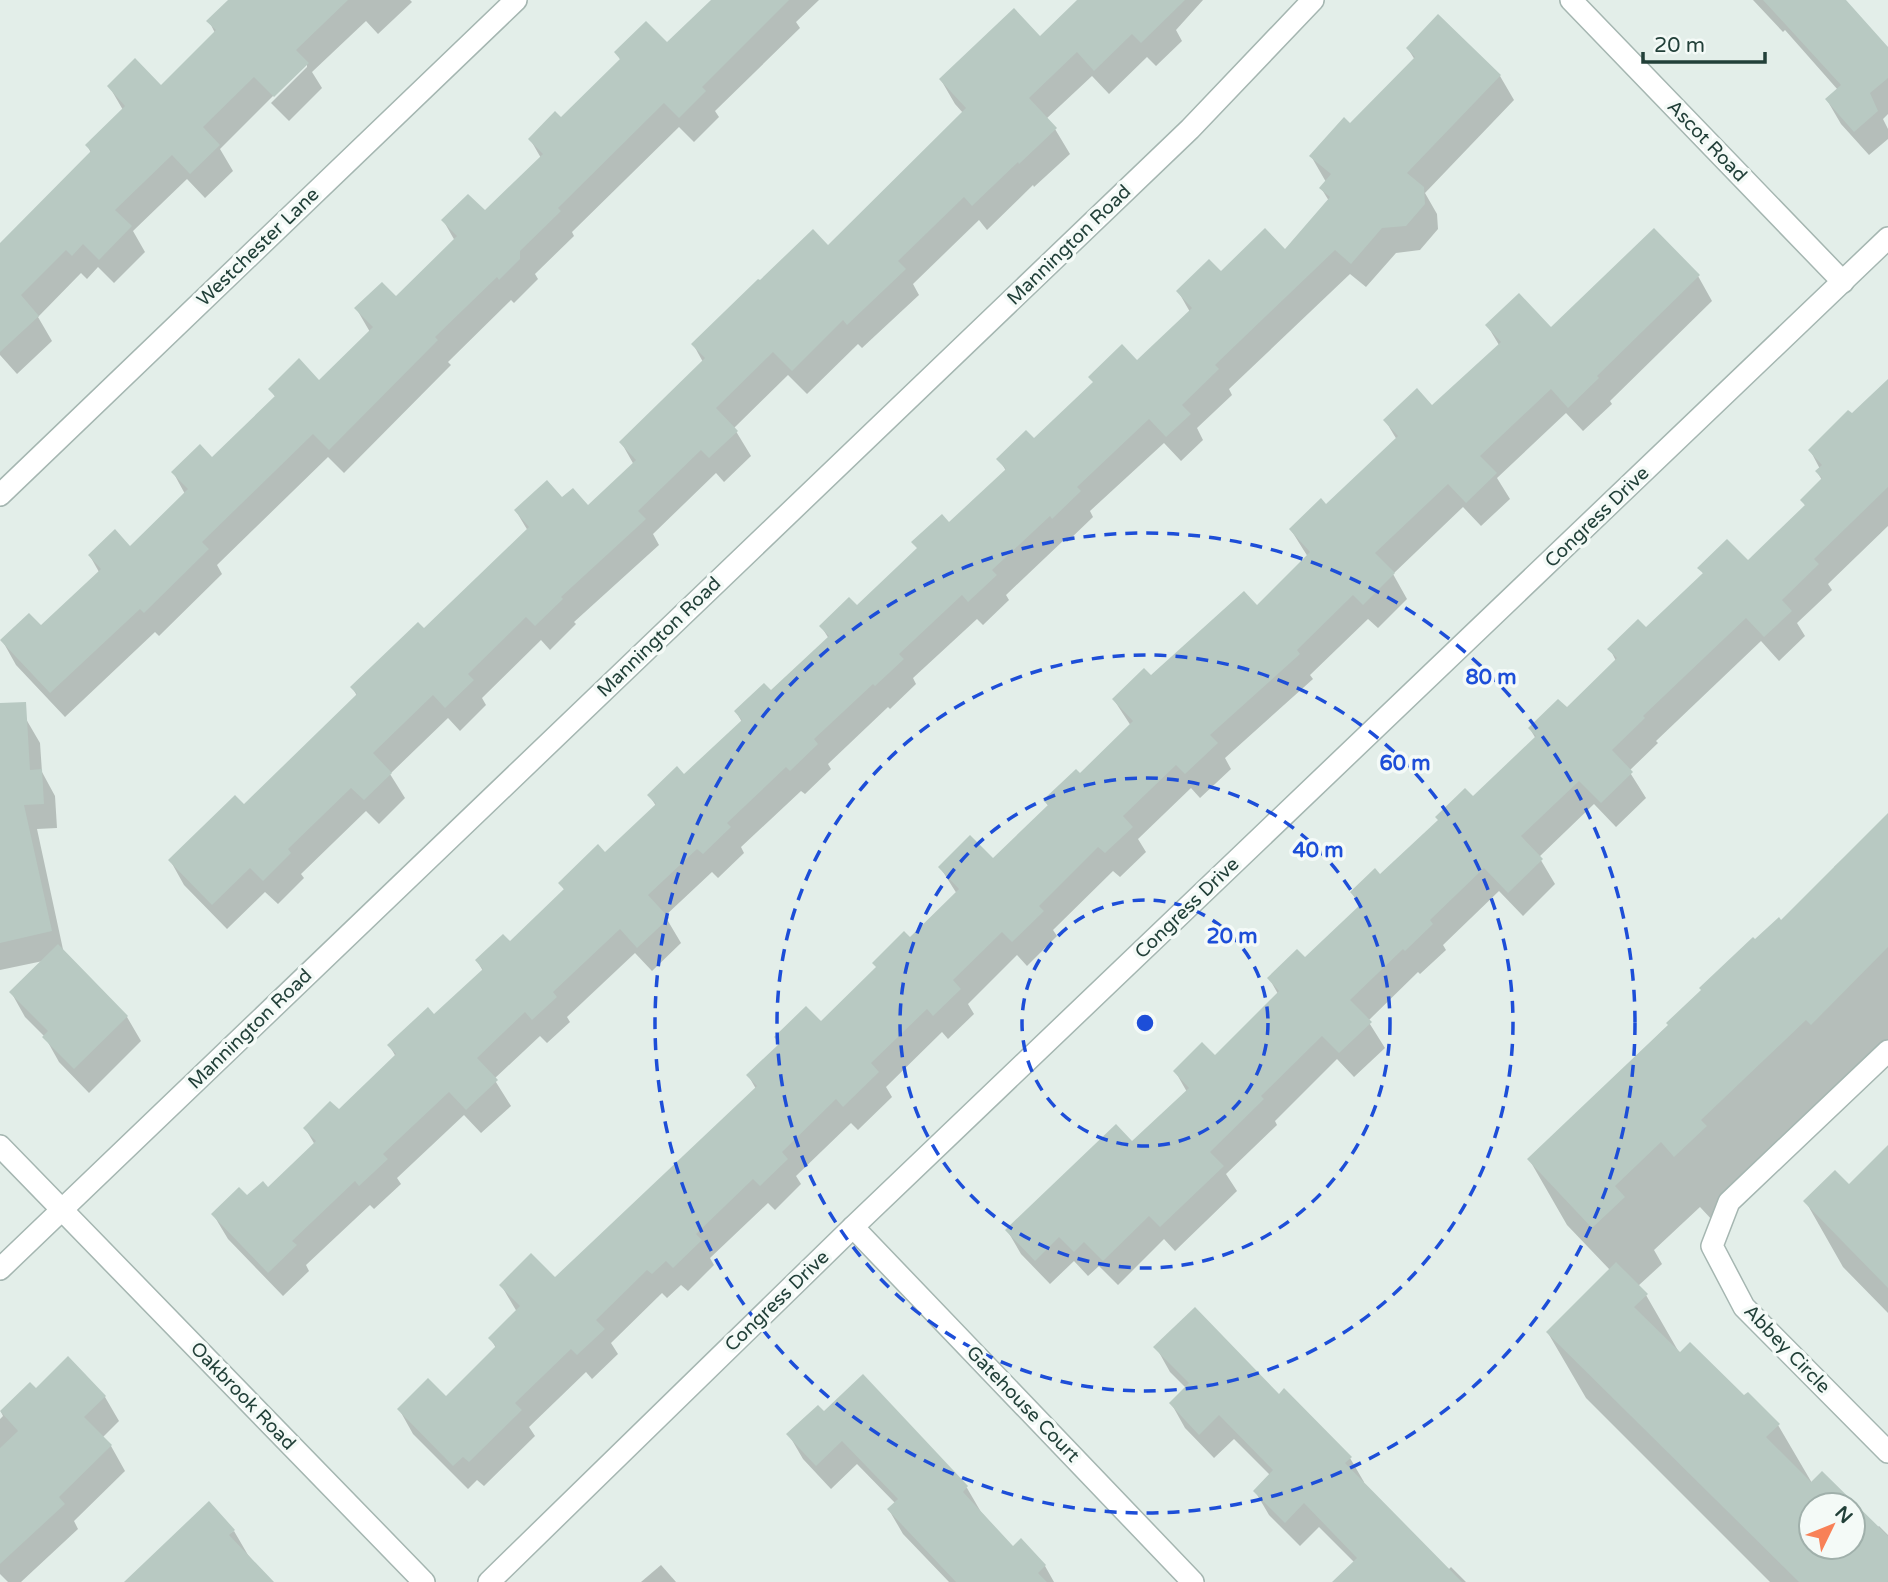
<svg xmlns="http://www.w3.org/2000/svg" width="1888" height="1582" viewBox="0 0 1888 1582" font-family="'Varela Round',sans-serif">
<style>
.shadow{fill:#0003;fill-rule:evenodd}
.building{fill:#b8c9c2;fill-rule:evenodd}
.lines{fill:none;stroke-linecap:round;stroke-linejoin:round}
.minor-casing{stroke:#a5b6b1;stroke-width:24}
.minor{stroke:#fff;stroke-width:21}
.ring{fill:none;stroke:#1d4ed8;stroke-width:3.5;stroke-dasharray:12 9}
.labels{text-anchor:middle;dominant-baseline:central;stroke-width:7;stroke-linejoin:round;paint-order:stroke}
.street-label{font-size:19px;fill:#224039;stroke:#f4faf7}
.centre{fill:#1d4ed8;stroke:#f4faf7;stroke-width:3.5}
.ring-label{font-size:21px;text-anchor:middle;font-weight:bold;fill:#1d4ed8;stroke:#f4faf7;stroke-width:7;stroke-linejoin:round;paint-order:stroke}
</style>
<rect width="100%" height="100%" fill="#e3eee9"/>
<!-- shadow -->
<g class="shadow">
<path d="M230 0H410L412 2 378 34 366 21 312 72 322 88 289 121 271 103 307 67V62L220 149 233 171 205 198 187 179 133 231 145 252 114 283 98 267 87 279 81 273 38 317 52 341 17 374 0 355V245L91 153 87 145 123 110 109 86 161 87 215 33 209 21Z"/>
<path d="M713 0H819L796 22 800 28 715 111 719 117 694 142 679 127 572 232 574 236 535 274 538 279 514 303 511 300 448 362 451 365 344 473 328 457 217 565 222 574 159 636 155 632 65 717 16 665 2 640 41 628 99 572 90 556 130 548 185 494 173 472 212 459 276 398 270 389 319 382 370 332 356 308 396 298 455 241 443 220 485 213 541 158 530 139 561 120 621 61 616 52 667 45Z"/>
<path d="M1080 0H1203L1176 30 1182 41 1156 66 1147 57 1109 94 1092 76 1046 119 1055 129 1070 154 1034 187 1033 185 987 230 979 220 913 284 919 295 862 348 858 344 807 394 788 375 734 428 751 456 724 482 716 473 653 534 659 545 574 622 576 624 550 650 541 640 482 698 486 705 460 731 448 718 390 774 405 798 379 824 366 811 301 874 304 878 278 904 265 892 227 929 184 885 170 860 244 807 357 696 352 687 424 631 528 531 516 511 562 500 588 507 634 465 621 442 703 362 693 344 828 248 963 113 955 104 941 80 1040 39Z"/>
<path d="M1753 0H1837L1888 49V114L1883 119 1888 129V139L1869 155 1841 124 1827 100 1838 90 1785 30 1783 32Z"/>
<path d="M1408 49 1500 76 1514 100 1425 193 1437 214 1438 229 1420 250 1396 253 1366 287 1350 274 1229 389 1232 395 1197 428 1203 440 1181 461 1164 443 1090 511 1093 517 1067 542 1065 539 1006 595 1009 600 983 625 977 619 913 678 916 684 890 709 888 707 828 764 831 769 805 794 801 791 741 847 744 853 718 878 712 872 665 916 681 943 652 971 635 953 567 1017 570 1022 547 1043 540 1036 494 1079 511 1106 481 1133 464 1115 397 1178 401 1184 374 1209 370 1205 306 1265 309 1271 283 1296 228 1239 213 1214 268 1189 315 1145 305 1128 339 1112 396 1057 389 1045 434 1016 483 971 477 961 510 944 565 891 560 883 605 854 656 806 649 795 684 776 742 722 736 712 771 693 829 639 821 626 856 608 918 549 914 543 949 524 1006 471 999 459 1034 441 1137 363 1190 312 1178 291 1285 251 1329 201 1321 188 1326 182 1311 156 1350 125 1415 60Z"/>
<path d="M1698 276 1712 301 1610 401 1612 404 1583 431 1566 413 1497 478 1510 499 1481 526 1463 507 1393 574 1407 599 1378 628 1368 619 1310 675 1313 679 1225 758 1231 769 1200 798 1191 788 1138 839 1146 852 1120 877 1113 871 1053 930 1057 936 1027 966 1017 955 968 1004 974 1014 948 1039 942 1032 886 1087 892 1097 858 1130 851 1123 796 1176 801 1184 775 1210 768 1203 710 1258 714 1265 688 1291 681 1285 667 1298 662 1293 611 1343 618 1354 592 1379 586 1372 529 1427 535 1436 484 1486 477 1480 468 1489 413 1434 399 1409 446 1399 496 1348 490 1338 517 1312 501 1285 555 1279 756 1089 748 1075 780 1044 776 1037 821 1023 957 894 940 867 993 861 1049 807 1045 801 1080 776 1131 726 1114 700 1256 607 1308 557 1291 530 1326 506 1397 440 1385 420 1432 408 1499 345 1487 325 1551 330Z"/>
<path d="M1888 381V526L1828 584 1832 590 1797 623 1805 636 1779 661 1761 641 1656 741 1658 743 1629 771 1646 798 1616 827 1594 804 1539 857 1555 884 1523 916 1499 891 1443 945 1446 950 1420 974 1418 972 1368 1021 1385 1048 1354 1077 1337 1059 1275 1121 1277 1125 1226 1174 1237 1191 1175 1251 1164 1239 1118 1285 1099 1266 1088 1276 1074 1261 1050 1284 1021 1254 1007 1230 1132 1144 1187 1092 1175 1071 1215 1057 1278 994 1269 978 1305 959 1360 907 1352 893 1380 877 1473 798 1536 739 1530 729 1567 709 1616 661 1610 649 1646 630 1704 575 1700 568 1748 562 1806 507 1802 500 1822 480 1817 472 1820 469 1810 450 1852 416Z"/>
<path d="M26 719 40 743 42 772 55 796 57 828 37 829 64 954 127 1017 141 1041 89 1093 59 1062 45 1037 25 1017 11 992 43 961 0 970V720Z"/>
<path d="M1888 817V1050L1713 1221 1700 1207 1654 1250 1662 1264 1638 1286 1646 1295 1680 1354 1778 1425 1812 1483 1822 1474 1877 1528 1879 1526 1888 1535V1582H1770L1586 1398 1548 1333 1610 1270 1567 1225 1529 1159 1755 942 1781 922 1836 869 1834 867ZM1811 1505H1853V1547H1811Z"/>
<path d="M1888 1148V1313L1843 1267 1806 1202 1849 1186Z"/>
<path d="M1156 1347 1278 1396 1350 1458 1364 1482 1363 1484 1448 1570 1451 1567 1466 1582H1342L1355 1563 1319 1527 1300 1546 1269 1515 1255 1491 1271 1476 1234 1439 1214 1458 1185 1428 1171 1403 1186 1388 1170 1372Z"/>
<path d="M36 1390 105 1397 119 1421 102 1438 111 1446 125 1471 74 1521 78 1529 21 1582H8L0 1574V1419L3 1416 1 1412Z"/>
<path d="M823 1414 967 1488 981 1512 1013 1548 1021 1541 1045 1566 1054 1582H949L903 1534 889 1510 896 1504 857 1464 831 1489 803 1459 789 1435Z"/>
<path d="M234 1531 248 1555 271 1582H137Z"/>
<path d="M661 1565 676 1582H641Z"/>
</g>
<!-- building -->
<g class="building">
<path d="M228 0H348L296 50 309 63 274 97 254 77 203 127 220 145 190 174 172 155 115 210 132 226 99 260 83 244 72 256 66 250 21 295 39 316 0 352V243L91 151 85 145 125 106 107 86 135 58 161 85 216 30 206 21Z"/>
<path d="M711 0H789L702 87 706 91 679 118 664 103 558 208 561 211 520 251V259L499 280 497 277 435 337 438 340 329 450 313 434 202 542 209 549 144 613 140 609 50 693 0 640 29 613 41 625 101 569 88 555 115 529 130 546 188 489 171 472 200 444 212 457 275 396 268 389 299 358 319 380 373 327 354 308 382 282 396 296 457 236 441 220 468 194 485 210 543 154 528 139 555 111 561 117 620 59 614 52 646 21 667 42Z"/>
<path d="M1077 0H1185L1141 43 1132 34 1094 71 1077 52 1029 98 1057 128 1019 164 1018 162 972 206 964 197 898 261 906 269 847 325 843 320 792 371 773 352 716 408 738 431 709 458 701 450 638 511 646 519 561 597 563 599 535 626 526 617 468 674 474 680 445 708 433 695 373 753 392 773 364 800 351 788 288 849 291 853 263 881 250 868 212 905 168 860 235 795 244 804 357 694 350 687 418 622 424 628 529 527 514 510 547 480 562 497 573 488 588 505 636 460 619 442 705 358 691 344 758 279 760 280 813 229 828 245 966 108 939 79 1014 8 1040 36Z"/>
<path d="M1763 0H1846L1888 47V78L1870 93 1878 111 1854 132 1825 99 1841 85Z"/>
<path d="M1438 14 1501 75 1407 173 1424 187 1425 204 1406 226 1382 228 1351 264 1335 250 1215 365 1219 369 1182 405 1191 414 1166 437 1149 419 1077 487 1081 491 1052 519 1050 516 992 570 997 575 968 602 962 595 899 654 904 659 875 686 873 684 814 739 818 744 790 771 786 767 727 823 731 827 703 854 697 849 648 895 669 918 637 948 620 929 553 992 557 997 532 1020 525 1012 477 1058 498 1080 466 1110 449 1092 383 1154 388 1159 359 1186 355 1181 292 1241 297 1245 268 1273 211 1214 239 1187 247 1195 263 1181 268 1187 316 1141 303 1128 330 1101 339 1109 396 1054 387 1045 428 1007 434 1014 483 969 475 960 503 934 510 941 564 889 558 883 598 844 605 852 656 804 647 795 677 766 684 774 742 720 734 711 764 683 771 690 829 636 819 626 849 597 857 605 917 548 911 542 942 514 949 522 1006 469 996 459 1026 430 1034 438 1093 382 1088 377 1122 344 1137 360 1192 308 1176 291 1209 259 1221 271 1265 228 1285 249 1330 197 1319 188 1331 174 1309 156 1344 117 1350 123 1415 57 1406 48Z"/>
<path d="M1654 228 1700 275 1597 376 1599 378 1568 408 1551 389 1480 456 1497 473 1466 503 1448 484 1375 553 1395 573 1363 605 1353 595 1297 650 1300 654 1210 735 1218 743 1185 774 1176 765 1123 816 1133 827 1105 853 1098 847 1039 906 1044 911 1012 942 1002 932 953 980 961 989 933 1016 927 1009 871 1063 879 1072 843 1107 836 1099 782 1152 788 1159 760 1186 753 1179 696 1234 702 1240 673 1268 666 1261 652 1274 647 1270 596 1320 605 1329 577 1355 571 1349 515 1403 522 1410 469 1462 463 1457 453 1466 397 1409 428 1378 446 1396 496 1346 488 1338 520 1306 499 1285 531 1253 555 1277 757 1086 746 1075 780 1043 774 1037 806 1006 821 1021 876 967 872 963 904 931 910 937 959 889 938 867 970 835 993 858 1048 805 1043 800 1076 769 1080 773 1133 721 1112 699 1144 668 1151 675 1244 591 1257 605 1310 552 1289 529 1321 498 1326 504 1398 436 1383 420 1417 388 1432 405 1501 342 1485 325 1519 293 1551 327Z"/>
<path d="M1888 379V487L1814 559 1819 564 1782 600 1792 611 1764 637 1746 618 1643 716 1645 718 1612 750 1633 772 1601 803 1579 781 1521 836 1543 859 1508 893 1484 868 1430 920 1433 924 1405 951 1403 949 1350 1000 1372 1022 1339 1053 1322 1036 1261 1096 1264 1099 1210 1152 1224 1166 1160 1227 1149 1216 1103 1261 1084 1242 1074 1252 1059 1237 1035 1261 1005 1230 1116 1124 1132 1141 1189 1088 1173 1071 1202 1042 1215 1055 1279 991 1267 978 1297 949 1305 957 1361 904 1350 892 1375 868 1380 874 1438 820 1435 817 1465 788 1473 796 1536 736 1528 728 1558 699 1567 707 1617 658 1607 649 1638 619 1646 627 1703 573 1697 568 1727 539 1748 560 1805 505 1800 500 1822 478 1815 471 1822 465 1808 450 1848 410 1852 413Z"/>
<path d="M26 702 30 770 42 769 44 804 24 805 52 931 0 943V703Z"/>
<path d="M1888 813V947L1811 1025 1806 1020 1701 1120 1707 1126 1674 1157 1661 1142 1615 1186 1625 1197 1592 1228 1527 1159 1668 1025 1666 1023 1701 990 1699 988 1753 937 1755 939 1779 917 1781 920Z"/>
<path d="M58 944 128 1016 74 1069 42 1037 48 1031 9 992Z"/>
<path d="M1888 1145V1288L1803 1201 1835 1170 1849 1184Z"/>
<path d="M1616 1262 1648 1294 1634 1307 1680 1352 1690 1342 1744 1395 1748 1392 1780 1424 1766 1437 1811 1482 1822 1471 1888 1536V1582H1799L1546 1332ZM1811 1505H1853V1547H1811Z"/>
<path d="M1195 1307 1279 1394 1284 1388 1352 1457 1345 1463 1462 1582H1332L1357 1558 1304 1503 1285 1523 1253 1491 1273 1470 1219 1415 1199 1435 1169 1403 1189 1383 1153 1347Z"/>
<path d="M68 1356 106 1396 84 1417 112 1445 59 1497 65 1504 0 1564V1448L18 1431 0 1411 30 1382 36 1388Z"/>
<path d="M863 1374 968 1486 963 1492 1013 1546 1021 1538 1046 1565 1038 1573 1047 1582H956L887 1509 898 1499 842 1441 816 1466 786 1434 818 1405 824 1411Z"/>
<path d="M209 1501 235 1530 229 1535 274 1582H124Z"/>
</g>
<g class="lines">
<defs>
<g id="minor">
<path d="M1571 0 1843 282"/>
<path d="M0 495 516 0"/>
<path d="M1888 1051 1729 1202 1712 1246 1744 1307 1888 1452"/>
<path d="M0 1146 424 1582"/>
<path d="M853 1227 1193 1582"/>
<path d="M0 1269 1190 129 1313 0"/>
<path d="M489 1582 853 1227 1888 238"/>
</g>
</defs>
<!-- minor casing -->
<use href="#minor" class="minor-casing"/>
<!-- minor -->
<use href="#minor" class="minor"/>
</g>
<!-- distance rings -->
<g class="ring">
<circle cx="1145" cy="1023" r="123"/>
<circle cx="1145" cy="1023" r="245"/>
<circle cx="1145" cy="1023" r="368"/>
<circle cx="1145" cy="1023" r="490"/>
</g>
<g class="labels">
<!-- street labels -->
<g class="street-label">
<text transform="translate(1707 141) rotate(46)">Ascot Road</text>
<text transform="translate(1069 245) rotate(-44)">Mannington Road</text>
<text transform="translate(258 247) rotate(-44)">Westchester Lane</text>
<text transform="translate(1597 517) rotate(-44)">Congress Drive</text>
<text transform="translate(659 637) rotate(-44)">Mannington Road</text>
<text transform="translate(1187 908) rotate(-44)">Congress Drive</text>
<text transform="translate(250 1029) rotate(-44)">Mannington Road</text>
<text transform="translate(777 1301) rotate(-44)">Congress Drive</text>
<text transform="translate(1787 1349) rotate(46)">Abbey Circle</text>
<text transform="translate(243 1396) rotate(46)">Oakbrook Road</text>
<text transform="translate(1023 1404) rotate(46)">Gatehouse Court</text>
</g>
</g>
<circle cx="1145" cy="1023" r="10" class="centre"/>
<g class="ring-label">
<text x="1491" y="684">80 m</text>
<text x="1405" y="770">60 m</text>
<text x="1318" y="857">40 m</text>
<text x="1232" y="943">20 m</text>
</g>
<!-- north arrow -->
<g transform="translate(1832 1526) rotate(47)"><circle r="33" fill="#f4faf7" stroke="#a0b0ab" stroke-width="2"/>
<path d="M0-5L12 26L0 18L-12 26Z" fill="#f88157"/>
<text y="-10" font-size="19" font-weight="bold" text-anchor="middle" fill="#224039">N</text>
</g>
<!-- scale -->
<path d="M1643 52v10h122v-10" fill="none" stroke="#224039" stroke-width="3.5"/>
<text x="1654" y="52" font-size="21" fill="#224039" stroke="#f4faf7" stroke-width="5" paint-order="stroke">20 m</text>
</svg>
